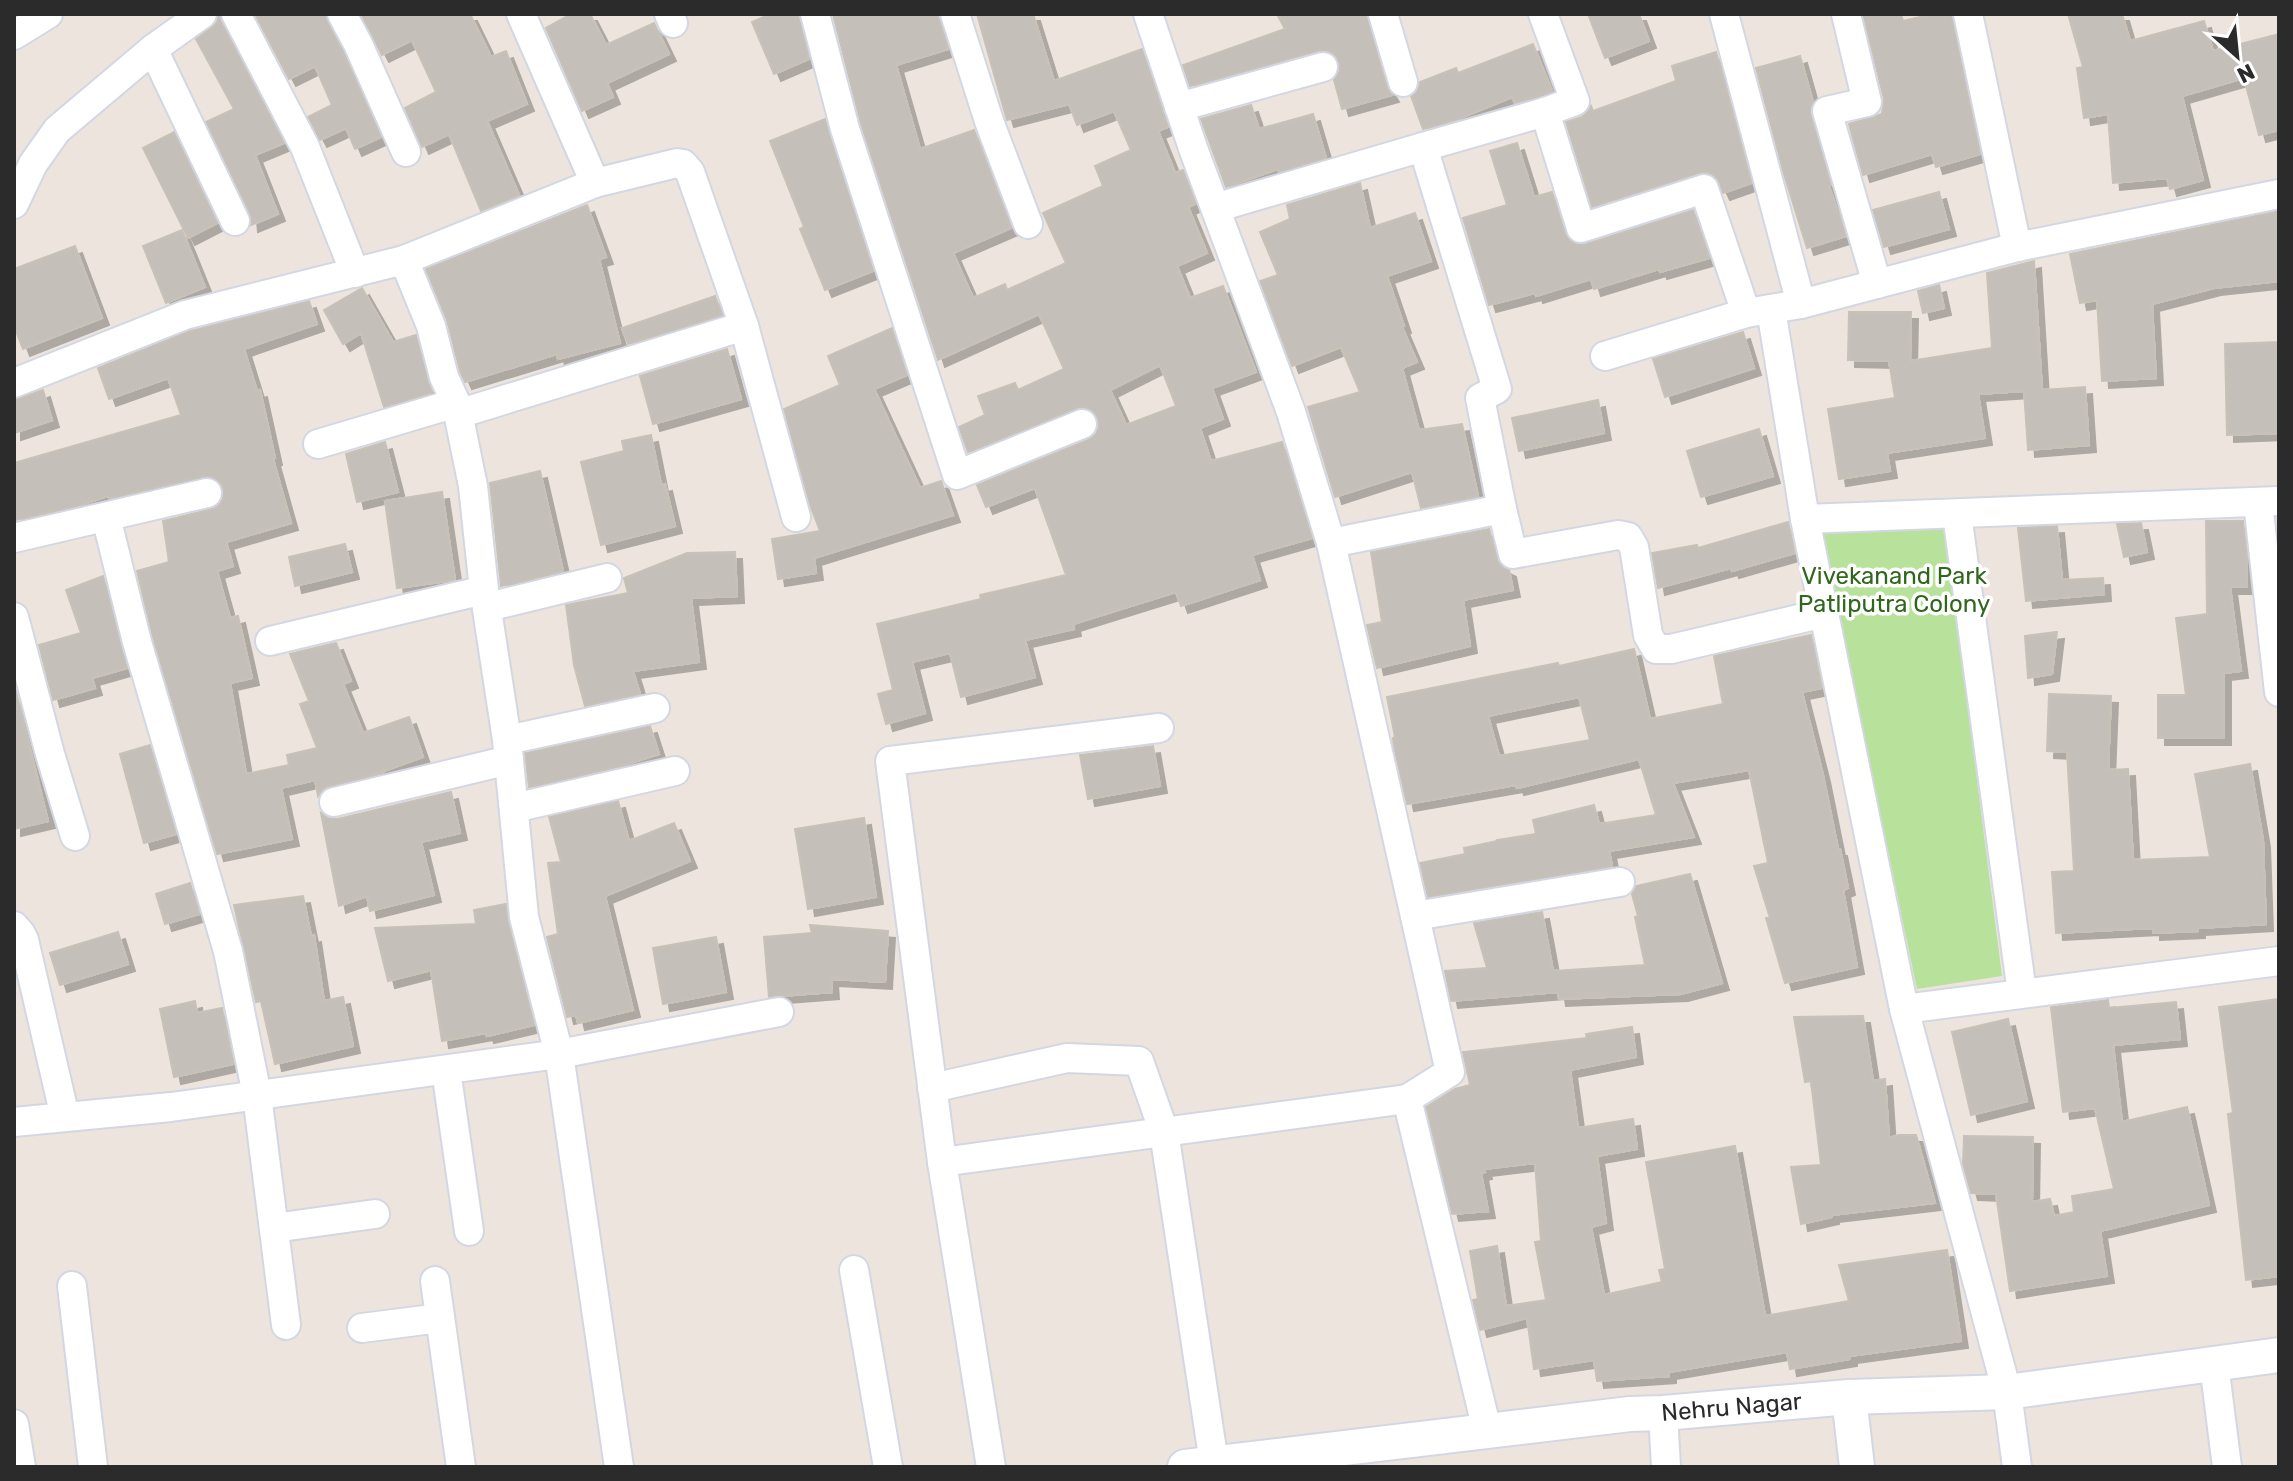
<svg xmlns="http://www.w3.org/2000/svg" width="2293" height="1481" viewBox="0 0 2293 1481" font-family="Rubik,sans-serif">
<style>
.green{fill:#b8e29b}
.building{fill:#c5bfba;stroke:#c8c1b7;stroke-width:2;fill-rule:evenodd;filter:url(#shadow)}
.lines{fill:none;stroke-linecap:round;stroke-linejoin:round}
.minor-casing{stroke:#d3d7e3;stroke-width:32}
.tertiary-casing{stroke:#d3d7e3;stroke-width:38}
.minor{stroke:#fff;stroke-width:28}
.tertiary{stroke:#fff;stroke-width:34}
.labels{text-anchor:middle;dominant-baseline:central;stroke-width:7;stroke-linejoin:round;paint-order:stroke}
.park-label{font-size:24px;fill:#30671c;stroke:#fff}
.street-label{font-size:24px;fill:#2b2b2b;stroke:#fff}
</style>
<defs>
<filter id="shadow"><feDropShadow dx="7" dy="7" stdDeviation="0" flood-color="#0004"/></filter>
</defs>
<rect width="100%" height="100%" fill="#ede5dd"/>
<!-- green -->
<path class="green" d="M1945 529 2002 976 1917 989 1821 532Z"/>
<!-- building -->
<g class="building">
<path d="M219 14 221 22 284 143 255 155 278 214 251 225 250 214 206 122 234 109 196 39 212 27 217 22Z"/>
<path d="M255 14H325L381 137 355 149 346 128 320 140 308 117 332 105 315 66 289 79Z"/>
<path d="M361 14H470L491 57 506 51 527 104 487 121 519 195 481 211 449 134 422 147 405 108 436 92 412 40 382 55Z"/>
<path d="M571 14H590L606 45 654 23 669 54 607 83 613 97 582 111 546 28Z"/>
<path d="M771 14H798L809 59 774 74 752 22Z"/>
<path d="M833 14H937L948 49 896 65 920 149 974 130 1011 228 953 253 973 298 1005 284 1007 290 1066 263 1043 213 1103 186 1095 166 1131 150 1114 111 1077 125 1069 104 1007 120 977 14H1033L1054 81 1142 49 1168 127 1158 131 1175 173 1183 170 1195 204 1188 207 1207 253 1177 266 1190 298 1223 286 1256 372 1212 388 1223 419 1200 428 1211 461 1282 442 1312 538 1252 555 1260 580 1181 606 1176 592 1073 624 1074 629 1025 640 1035 677 961 697 950 653 912 662 925 713 886 724 878 694 893 690 877 624 981 599 980 595 1066 575 1035 488 986 507 977 485 1088 440 1096 434 1099 426 1097 417 1093 411 1085 407 1076 408 968 452 959 427 985 415 978 396 1015 383 1018 390 1064 369 1039 314 938 360 861 124ZM1160 365 1176 406 1126 425 1110 390Z"/>
<path d="M1277 14H1366L1387 87 1392 95 1342 109 1334 80 1339 72V63L1335 55 1326 50 1318 51 1190 86 1183 65 1285 29Z"/>
<path d="M1588 14H1639L1649 41 1605 58Z"/>
<path d="M1863 14H1901L1903 21 1933 14H1951L1980 154 1936 167 1932 154 1863 175 1849 124 1882 114 1884 99Z"/>
<path d="M2068 14H2122L2130 41 2204 21 2213 51 2279 34V130L2259 135 2244 78 2182 96 2203 180 2170 189 2167 178 2113 183 2108 114 2084 118 2077 68 2083 67Z"/>
<path d="M1533 44 1552 91 1515 103 1512 97 1458 119 1423 129 1411 96 1416 93 1420 82 1456 68 1458 73Z"/>
<path d="M1716 52 1751 183 1723 193 1715 176 1707 172 1700 173 1592 207 1566 122 1582 117 1587 112 1591 106 1593 111 1676 81 1672 66Z"/>
<path d="M1800 56 1813 102 1810 107 1811 116 1831 185 1829 186 1846 236 1807 248 1783 171 1756 68Z"/>
<path d="M1251 105 1259 129 1313 114 1326 158 1279 172 1278 169 1226 187 1201 119Z"/>
<path d="M825 119 873 271 825 290 800 229 804 227 770 141Z"/>
<path d="M174 132 217 223 188 238 143 148Z"/>
<path d="M1517 143 1534 197 1552 192 1565 233 1570 241 1578 245 1586 244 1693 210 1709 258 1660 272 1659 269 1594 289 1591 279 1536 296 1535 293 1489 305 1463 218 1507 205 1490 151Z"/>
<path d="M1360 183 1370 228 1415 213 1431 261 1387 276 1404 326 1402 327 1417 362 1402 368 1419 430 1462 424 1478 496 1421 508 1412 472 1335 497 1308 407 1360 392 1341 347 1292 366 1260 281 1278 275 1260 232 1290 219 1287 205Z"/>
<path d="M1939 192 1949 229 1884 247 1873 210Z"/>
<path d="M587 205 606 257 599 259 620 343 558 359 557 354 465 382 460 371 447 320 426 269Z"/>
<path d="M2279 211V281L2214 288 2152 304 2156 378 2102 381 2097 300 2080 303 2070 254Z"/>
<path d="M182 230 205 287 166 303 143 246Z"/>
<path d="M75 246 102 318 23 349 14 326V269Z"/>
<path d="M2034 261 2042 390 2085 387 2089 445 2028 450 2024 391 1978 394 1985 438 1887 453 1890 471 1839 479 1828 409 1895 398 1889 361 1848 360 1849 312H1911L1910 361 1992 348 1987 273Z"/>
<path d="M1939 285 1944 308 1923 313 1918 291Z"/>
<path d="M362 288 393 342 416 335 432 391 428 394 384 407 361 333 343 344 324 310Z"/>
<path d="M715 296 722 315 628 344 622 328Z"/>
<path d="M309 301 317 324 244 349 257 391 260 390 275 458 273 459 291 523 226 542 233 566 217 571 230 618 238 616 252 678 230 683 246 774 289 765 287 755 317 748 300 704 309 701 290 654 336 643 351 681 343 684 363 733 409 717 423 757 384 771V772L330 785 323 789 318 796 315 780 281 788 292 839 217 854 153 638 137 571 169 562 163 521 212 509 219 505 223 499V488L219 481 213 477 203 476 109 498 108 496 77 506 15 520 14 463 181 415 168 378 109 399 98 368 190 331Z"/>
<path d="M892 328 907 375 874 389 920 488 941 481 953 515 814 558 816 573 778 579 772 539 820 531 810 505 784 409 840 385 828 356Z"/>
<path d="M1743 332 1754 368 1665 397 1653 359Z"/>
<path d="M2279 342V433L2227 435 2225 344Z"/>
<path d="M727 349 741 399 653 424 640 376Z"/>
<path d="M43 390 52 420 14 433V400Z"/>
<path d="M1598 400 1604 433 1519 451 1512 418Z"/>
<path d="M1759 429 1773 476 1701 497 1687 451Z"/>
<path d="M651 435 661 485 665 484 675 526 601 545 581 462 624 451 622 441Z"/>
<path d="M385 442 398 492 357 502 346 454Z"/>
<path d="M540 471 563 571 501 586 490 483Z"/>
<path d="M442 492 455 580 397 588 385 501Z"/>
<path d="M2206 521H2243L2247 556V587H2230L2241 671 2224 673V738H2158V695H2186L2176 618 2207 614Z"/>
<path d="M1788 522 1795 553 1732 571 1731 568 1658 588 1652 553 1697 545 1698 548Z"/>
<path d="M2141 523 2147 552 2124 557 2117 524Z"/>
<path d="M2057 526 2062 580 2103 578 2104 594 2026 601 2018 528Z"/>
<path d="M1489 529 1496 558 1501 566 1509 570 1513 590 1463 600 1470 646 1377 668 1367 625 1382 622 1371 552Z"/>
<path d="M345 544 352 572 295 586 289 557Z"/>
<path d="M735 552 737 596 691 598 699 662 633 671 640 694 585 706 574 665 566 605 628 593 624 578 687 553Z"/>
<path d="M103 576 127 668 92 678 95 688 53 700 39 645 81 633 66 590Z"/>
<path d="M2057 632 2052 674 2028 678 2025 636Z"/>
<path d="M1811 635 1822 688 1802 692 1823 775 1838 849H1840L1848 888 1843 890 1857 967 1785 983 1766 918H1770L1754 866 1768 863 1749 770 1673 783 1694 837 1609 851 1612 866 1428 897 1420 863 1465 854 1464 848 1497 841V840L1536 834 1533 820 1594 805 1599 824 1656 815 1639 759 1517 788 1516 785 1407 804 1394 747 1393 738 1395 737 1387 697 1558 663 1559 666 1634 649 1650 719 1723 704 1714 656ZM1579 697 1590 740 1499 756 1488 716Z"/>
<path d="M14 684 48 821 14 829Z"/>
<path d="M2049 694 2111 696 2108 770 2128 769 2133 860 2210 857 2195 774 2250 764 2263 840 2266 924 2198 928V931L2153 933V928L2056 933 2052 872 2074 871 2067 752 2047 751Z"/>
<path d="M650 726 659 754 621 766 529 787 525 753Z"/>
<path d="M150 745 176 834 144 843 120 754Z"/>
<path d="M1153 746 1160 786 1088 799 1080 755Z"/>
<path d="M451 792 460 833 421 842 434 895 370 911 367 896 339 906 321 813 328 818 338 819Z"/>
<path d="M618 801 629 841 674 823 690 861 605 896 633 1010 578 1023 576 1015 567 1017 547 937 558 934 548 863 561 862 549 817Z"/>
<path d="M864 818 876 897 808 909 795 829Z"/>
<path d="M1690 874 1722 983 1681 994 1559 999 1558 992 1451 1001 1445 971 1487 968 1474 923 1542 912 1553 971 1645 965 1635 917 1638 916 1632 894 1636 886Z"/>
<path d="M190 883 199 914 165 924 156 894Z"/>
<path d="M303 896 311 936 314 935 324 1001 343 997 353 1046 275 1064 261 1001 256 1002 234 905Z"/>
<path d="M506 904 508 921 534 1025 487 1036 486 1033 442 1041 431 970 388 981 375 928 476 924 474 910Z"/>
<path d="M810 925 888 931 885 982 831 979 832 992 769 997 764 937 812 933Z"/>
<path d="M118 932 128 964 60 985 50 953Z"/>
<path d="M716 937 726 992 663 1004 653 948Z"/>
<path d="M2279 999V1276L2246 1280 2228 1114 2233 1113 2219 1007Z"/>
<path d="M2108 1000 2109 1008 2176 1002 2180 1039 2113 1045 2122 1122 2187 1107 2209 1205 2100 1231 2107 1276 2010 1291 1996 1194 1971 1193 1963 1164 1964 1136 2033 1137 2032 1202 2050 1199 2054 1216 2074 1212 2072 1196 2114 1189 2095 1108 2063 1112 2051 1007Z"/>
<path d="M195 1001 197 1013 222 1008 233 1064 174 1077 160 1009Z"/>
<path d="M1863 1016 1873 1081 1885 1079 1889 1138 1899 1135H1916L1935 1203 1832 1215V1217L1801 1224 1791 1167 1821 1165 1811 1081 1805 1082 1794 1017Z"/>
<path d="M2008 1019 2027 1101 1971 1115 1952 1032Z"/>
<path d="M1632 1027 1636 1057 1570 1070 1578 1128 1633 1119 1637 1149 1597 1156 1606 1223 1591 1227 1604 1295 1662 1282 1659 1270 1665 1269 1646 1162 1735 1146 1765 1316 1849 1301 1839 1265 1947 1250 1961 1341 1850 1356V1359L1790 1369 1787 1352 1669 1372V1376L1597 1381 1594 1360 1534 1369 1527 1318 1480 1330 1473 1300 1478 1299 1470 1251 1497 1246 1506 1306 1546 1300 1535 1242 1541 1241 1535 1163 1484 1169 1485 1172 1481 1173 1488 1211 1452 1214 1426 1107 1455 1089 1470 1085 1463 1052 1587 1038 1586 1034Z"/>
</g>
<g class="lines">
<defs>
<g id="minor">
<path d="M236 14 305 147 355 273"/>
<path d="M342 14 358 44 406 152"/>
<path d="M669 14 673 23"/>
<path d="M815 14 845 129 957 475 1082 424"/>
<path d="M955 14 989 121 1028 224"/>
<path d="M1148 14 1194 151 1291 412 1331 543 1502 509 1480 398 1497 389 1423 147 1215 208"/>
<path d="M1383 14 1403 82"/>
<path d="M1543 14 1575 101 1545 112"/>
<path d="M1724 14 1801 304"/>
<path d="M1846 14 1867 102 1827 111 1877 284"/>
<path d="M1968 14 2017 247"/>
<path d="M14 35 48 14"/>
<path d="M153 49 235 221"/>
<path d="M1179 107 1323 67"/>
<path d="M1423 147 1545 112 1581 228 1704 189 1746 313"/>
<path d="M595 183 677 163 683 164 690 172 744 326 796 517"/>
<path d="M14 204 33 164 57 130 153 49 202 14"/>
<path d="M404 260 431 326 444 377 456 403 473 486 484 590 507 740 524 917 559 1054 619 1467"/>
<path d="M1771 309 1805 519 1904 1009 2007 1392 2017 1467"/>
<path d="M1605 356 1746 313 1801 304 2017 247 2279 194"/>
<path d="M14 383 185 315 404 260 595 183 521 14"/>
<path d="M458 414 744 326"/>
<path d="M318 444 456 403"/>
<path d="M2258 502 2279 692"/>
<path d="M1502 509 1513 554 1618 535 1628 537 1634 547 1648 635 1656 649H1671L1824 613"/>
<path d="M1957 514 2022 993"/>
<path d="M106 517 137 642 228 951 257 1095 286 1325"/>
<path d="M1805 519 2279 501"/>
<path d="M14 538 207 493"/>
<path d="M1331 543 1450 1072 1407 1099"/>
<path d="M488 607 607 578"/>
<path d="M14 617 50 754 75 836"/>
<path d="M270 641 484 590"/>
<path d="M507 740 655 708"/>
<path d="M334 802 509 760"/>
<path d="M514 808 675 771"/>
<path d="M1415 916 1620 882"/>
<path d="M14 926 21 934 24 940 65 1117"/>
<path d="M1904 1009 2279 961"/>
<path d="M446 1070 469 1231"/>
<path d="M932 1088 1067 1058 1139 1061 1164 1132 1214 1463"/>
<path d="M14 1122 171 1107 559 1054 779 1012"/>
<path d="M942 1162 1407 1099 1487 1430"/>
<path d="M274 1228 375 1214"/>
<path d="M854 1270 888 1467"/>
<path d="M435 1281 461 1467"/>
<path d="M72 1286 93 1467"/>
<path d="M362 1328 440 1318"/>
<path d="M2214 1364 2227 1467"/>
<path d="M1663 1413 1666 1467"/>
<path d="M14 1424 21 1467"/>
<path d="M991 1467 942 1162 890 761 1159 728"/>
</g>
<g id="tertiary">
<path d="M1849 1397 1857 1467"/>
<path id="s1" d="M1185 1467 1630 1414 1663 1413 1849 1397 2007 1392 2279 1355"/>
</g>
</defs>
<!-- minor casing -->
<use href="#minor" class="minor-casing"/>
<!-- tertiary casing -->
<use href="#tertiary" class="tertiary-casing"/>
<!-- minor -->
<use href="#minor" class="minor"/>
<!-- tertiary -->
<use href="#tertiary" class="tertiary"/>
</g>
<g class="labels">
<!-- park labels -->
<g class="park-label">
<text x="1894" y="576">Vivekanand Park<tspan x="1894" dy="28">Patliputra Colony</tspan></text>
</g>
<!-- street labels -->
<g class="street-label">
<text stroke="none"><textPath href="#s1" startOffset="550">Nehru Nagar</textPath></text>
</g>
</g>
<!-- border -->
<rect width="2293" height="1481" fill="none" stroke="#2b2b2b" stroke-width="32"/>
<!-- north arrow -->
<g transform="translate(2237 56) rotate(153)" stroke="#ffffff" stroke-width="6" paint-order="stroke">
<path d="M0-6L14 30L0 20L-14 30Z" fill="#2b2b2b"/>
<text y="-12" font-size="22" font-weight="bold" text-anchor="middle" fill="#2b2b2b">N</text>
</g>
</svg>
